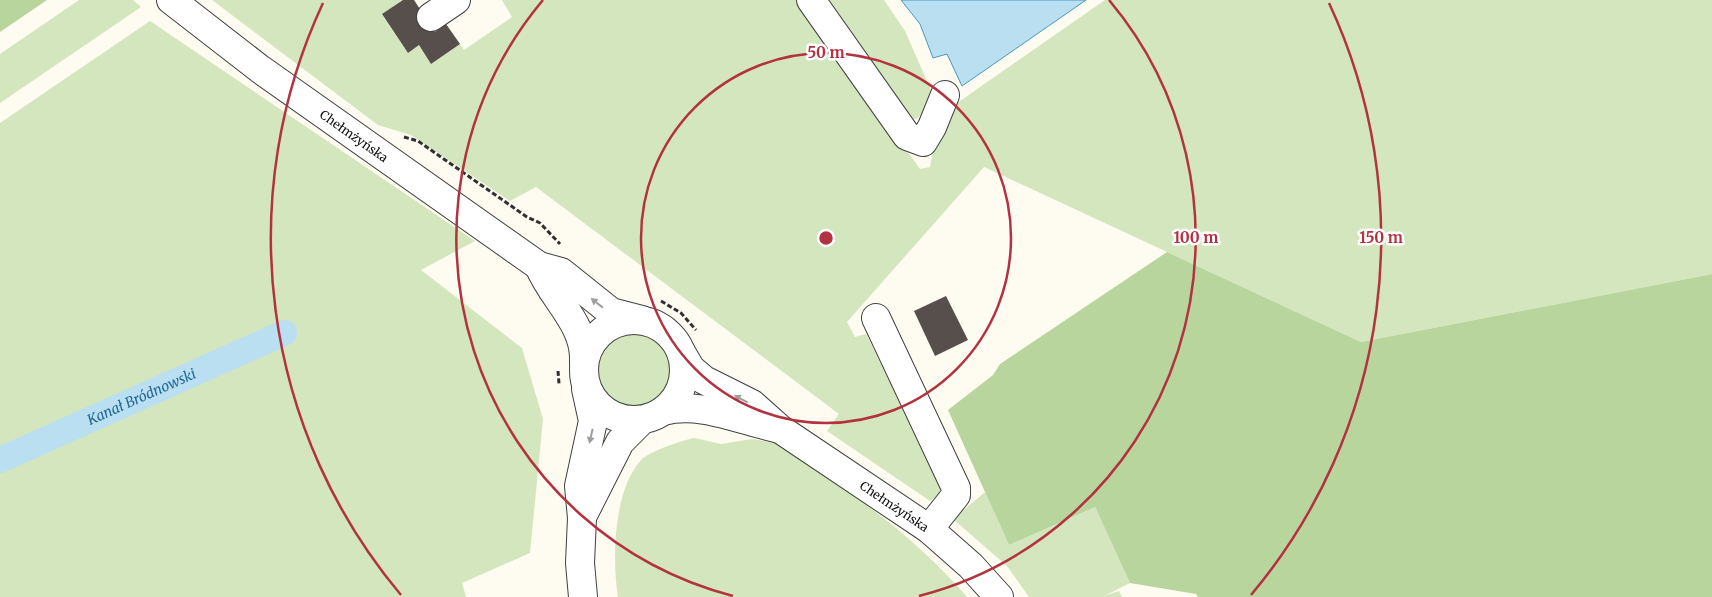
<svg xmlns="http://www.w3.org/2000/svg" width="1712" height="597" viewBox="0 0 1712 597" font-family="Merriweather,serif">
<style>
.green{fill:#d4e6bd}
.forest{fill:#b9d59e}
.water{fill:#badff1;stroke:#4797c2}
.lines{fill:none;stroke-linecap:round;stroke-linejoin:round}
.canal{stroke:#badff1;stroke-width:26}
.building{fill:#564f4c}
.minor-casing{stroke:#414141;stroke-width:30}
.path{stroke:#303030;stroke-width:3;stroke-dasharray:5 2.5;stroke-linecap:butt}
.minor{stroke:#fff;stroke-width:28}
.oneway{fill:#9f9f9f}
.ring{fill:none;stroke:#b3323f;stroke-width:2.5}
.labels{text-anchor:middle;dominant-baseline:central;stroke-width:5;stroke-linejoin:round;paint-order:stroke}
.street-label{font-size:12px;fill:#0e0e0e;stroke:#fff}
.water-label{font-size:14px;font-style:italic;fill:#226996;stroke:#fff}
.centre{fill:#b3323f;stroke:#fff;stroke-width:2.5}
.ring-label{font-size:15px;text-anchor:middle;font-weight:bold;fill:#b3323f;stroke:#fff;stroke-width:5;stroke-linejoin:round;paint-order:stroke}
</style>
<rect width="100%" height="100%" fill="#fefbf1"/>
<!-- green -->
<g class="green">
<path d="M79 0H133L141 7 0 103V54Z"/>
<path d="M212 0H403L382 15 408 53 419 45 431 64 460 44 464 50 512 17 502 0H800L920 169 930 167 935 139 957 103 1105 0H1712V274L1361 342 984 167 847 322 855 337 866 334 941 485 939 494 930 501 827 431 839 414 536 187 510 201 411 135 378 125Z"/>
<path d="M819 0H884L905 31 934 97 931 106 916 119 901 117Z"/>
<path d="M150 21 475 241 421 270 522 348 543 419 530 553 462 583 466 597H0V123Z"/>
<circle cx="634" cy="370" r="37"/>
<path d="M695 438 721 444 752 439 775 443C844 486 914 535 967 597H618C612 558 613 490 642 459 649 452 685 439 695 438Z"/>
<path d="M985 492 1009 545 1095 507 1130 583 1104 596 1119 591 1122 597H1029L1007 566 953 519Z"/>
</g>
<!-- forest -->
<g class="forest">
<path d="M0 0H47L0 32Z"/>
<path d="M1167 252 1361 342 1712 274V597H1198L1196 594 1130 583 1095 507 1009 545 948 410 993 375 1000 364Z"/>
</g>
<!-- water -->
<path class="water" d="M901 0H1086L962 86 947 54 933 58 920 24Z"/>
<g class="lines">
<!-- canal -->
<path class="canal" id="s1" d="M0 460 284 333"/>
</g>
<!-- building -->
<g class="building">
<path d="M403 0H414L435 32 446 24 460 44 431 64 419 45 408 53 382 14Z"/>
<path d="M946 296 968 340 935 356 914 311Z"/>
</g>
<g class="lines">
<defs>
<g id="minor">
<path id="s2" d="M171 0 260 69 539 266 561 272 611 312 642 320"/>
<path d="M811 0 907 136 923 142 932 127 945 95"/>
<path d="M431 17 456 0"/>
<path d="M539 266C553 300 586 324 584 362"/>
<path d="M876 318 956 488V495L929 529"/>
<circle cx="634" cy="370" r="50"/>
<path id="s3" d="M681 352 691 369 704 380 752 404 780 429 929 529 971 566 999 597"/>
<path d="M663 411C699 401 740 420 776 428"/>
<path d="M582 517 620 442 642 420"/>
<path d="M583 597 580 563 582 518 579 486 593 421 586 389"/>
</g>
</defs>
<!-- minor casing -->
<use href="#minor" class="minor-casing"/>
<!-- path -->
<g class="path">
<path d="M404 137 418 141 527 217 540 223 560 244"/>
<path d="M661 301 681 313 696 330"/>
<path d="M558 371 559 384"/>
</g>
<!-- minor -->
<use href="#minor" class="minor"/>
</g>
<!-- one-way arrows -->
<defs><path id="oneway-solid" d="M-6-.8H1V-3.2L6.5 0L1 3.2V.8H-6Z" transform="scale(1.25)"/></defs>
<g class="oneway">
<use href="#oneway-solid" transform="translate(597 303) rotate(-142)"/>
<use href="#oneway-solid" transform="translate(741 399) rotate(-153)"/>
<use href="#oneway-solid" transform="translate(591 436) rotate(103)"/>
</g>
<!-- distance rings -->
<g class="ring">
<circle cx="826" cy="238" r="185"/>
<path d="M733 596A370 370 0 0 1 543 0M1109 0A370 370 0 0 1 919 596"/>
<path d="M401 595A555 555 0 0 1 323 3M1329 3A555 555 0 0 1 1251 595"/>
</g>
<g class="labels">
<!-- street labels -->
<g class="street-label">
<text stroke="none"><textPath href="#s2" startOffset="228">Chełmżyńska</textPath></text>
<text stroke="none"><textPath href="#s3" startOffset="266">Chełmżyńska</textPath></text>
</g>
<!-- water labels -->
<g class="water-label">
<text stroke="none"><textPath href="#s1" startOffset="155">Kanał Bródnowski</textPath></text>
</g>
</g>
<circle cx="826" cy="238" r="8" class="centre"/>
<g class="ring-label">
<text x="826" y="58">50 m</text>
<text x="1196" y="243">100 m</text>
<text x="1381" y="243">150 m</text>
</g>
</svg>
